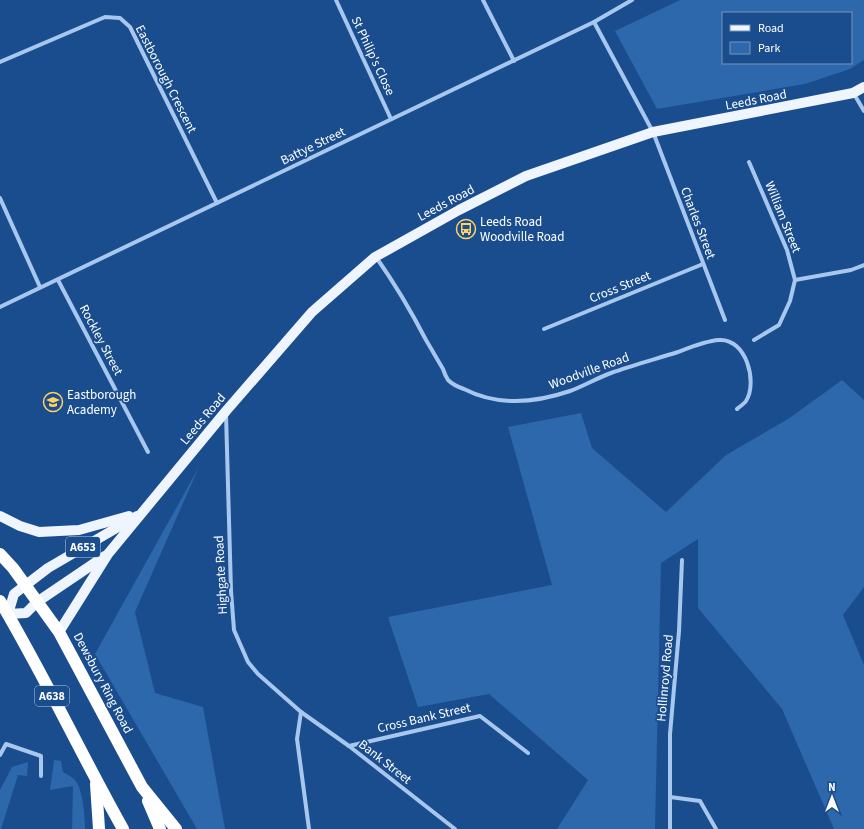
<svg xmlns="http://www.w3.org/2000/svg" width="864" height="829" viewBox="0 0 864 829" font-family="'Source Sans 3',sans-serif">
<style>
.green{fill:#2d67ac;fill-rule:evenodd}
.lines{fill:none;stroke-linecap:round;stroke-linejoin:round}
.street{stroke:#a7c7ee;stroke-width:4}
.primary{stroke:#eef5ff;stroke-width:10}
.highway{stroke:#fff;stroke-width:12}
.labels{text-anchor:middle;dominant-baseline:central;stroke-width:3.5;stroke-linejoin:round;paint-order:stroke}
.shield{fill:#1a4d8e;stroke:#bacadd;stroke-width:1}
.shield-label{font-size:12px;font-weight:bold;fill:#fff}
.street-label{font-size:13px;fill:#fff;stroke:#1a4d8e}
.poi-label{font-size:13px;fill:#fff;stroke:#1a4d8e;text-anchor:start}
</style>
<rect width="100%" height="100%" fill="#1a4d8e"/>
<!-- green -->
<g class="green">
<path d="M680 0H864V60L850 69 805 84 657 109 615 31ZM723 13H851V63H723Z"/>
<path d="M842 380 864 400V587L843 615 864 665V829H834L782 709 698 608V539L661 563 655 829H557L588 780 489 694 418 707 388 617 552 585 508 427 581 413 592 448 666 512 726 455 788 419Z"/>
<path d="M199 467 135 612 155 693 203 707 225 829H197L95 654Z"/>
<path d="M54 760 61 761 63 772C66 774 71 776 74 779 83 787 85 817 85 829H72L73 786 50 790Z"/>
<path d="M28 762 27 776 18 775 1 829H0V790L12 767Z"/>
</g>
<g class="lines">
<!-- street -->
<g class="street">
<path d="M336 0 391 119"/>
<path d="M483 0 514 61"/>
<path d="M594 22 653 132 725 320"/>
<path d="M0 62 105 17 120 18 130 27 217 203"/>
<path d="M854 94 864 111"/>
<path d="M749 162 787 250 795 280 790 301 779 325 754 340"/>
<path d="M0 198 40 287"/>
<path d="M376 257C395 284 411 311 426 340 432 350 437 359 443 369 444 372 446 377 448 380 452 384 458 387 464 389 497 406 535 403 570 391 584 386 597 378 611 373 633 365 656 359 678 352 691 347 705 341 719 340 746 338 758 382 746 401 744 404 739 407 737 409"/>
<path d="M58 280 148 452"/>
<path d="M795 280 851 270 864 265"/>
<path d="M0 307 594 22 632 0"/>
<path d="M544 329 703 264"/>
<path d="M226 414 231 591 234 630 248 662 258 674 301 712 349 746 455 829"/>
<path d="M301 712 297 739 309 829"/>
<path d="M349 746 480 716 528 753"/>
<path d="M0 755 6 744 41 756V776"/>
<path d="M670 797 700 801 716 829"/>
<path d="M670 829V734L679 631 682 560"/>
</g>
<!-- primary -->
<g class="primary">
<path d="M0 516 20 526 39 532 79 530 129 516"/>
<path d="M105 556 37 602 26 613 8 614 14 594 48 568 137 516"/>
<path d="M59 632 108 554 226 411 312 312 375 257 459 210 526 176 653 132 853 93 864 87"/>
</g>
<!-- highway -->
<g class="highway">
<path d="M0 554 13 568 59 632 142 787 176 829"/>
<path d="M0 601C44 675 81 754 123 829"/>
<path d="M96 784 99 829"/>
<path d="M148 801 160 829"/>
</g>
</g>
<!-- icons -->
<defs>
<symbol id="bus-ring" viewBox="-11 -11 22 22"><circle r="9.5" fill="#1a4d8e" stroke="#ffd264" stroke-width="1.5"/><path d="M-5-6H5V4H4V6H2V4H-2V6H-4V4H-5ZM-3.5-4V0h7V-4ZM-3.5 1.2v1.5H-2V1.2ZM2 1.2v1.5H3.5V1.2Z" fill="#ffd264"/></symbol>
<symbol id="school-ring" viewBox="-11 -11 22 22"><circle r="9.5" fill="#1a4d8e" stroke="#ffd264" stroke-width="1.5"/><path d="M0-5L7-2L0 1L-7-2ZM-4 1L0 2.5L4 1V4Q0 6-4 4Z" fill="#ffd264"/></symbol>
</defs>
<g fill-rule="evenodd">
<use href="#bus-ring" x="455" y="218" width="22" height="22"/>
<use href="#school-ring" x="42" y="391" width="22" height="22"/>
</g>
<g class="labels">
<!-- shield labels -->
<g class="shield">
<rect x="66" y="537" width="34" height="20" rx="3"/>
<rect x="35" y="686" width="34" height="20" rx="3"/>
</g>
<g class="shield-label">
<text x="83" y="547">A653</text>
<text x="52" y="696">A638</text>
</g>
<!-- street labels -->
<g class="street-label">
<text transform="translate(373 56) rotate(65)">St Philip's Close</text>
<text transform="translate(166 79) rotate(63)">Eastborough Crescent</text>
<text transform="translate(756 100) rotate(-11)">Leeds Road</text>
<text transform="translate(313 146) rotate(-26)">Battye Street</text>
<text transform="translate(446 203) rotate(-28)">Leeds Road</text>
<text transform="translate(783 217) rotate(68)">William Street</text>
<text transform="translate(698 223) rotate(69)">Charles Street</text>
<text transform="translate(620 287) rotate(-22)">Cross Street</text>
<text transform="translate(101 340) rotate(62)">Rockley Street</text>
<text transform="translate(589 371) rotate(-20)">Woodville Road</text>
<text transform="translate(203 419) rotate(-50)">Leeds Road</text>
<text transform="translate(221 575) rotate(-93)">Highgate Road</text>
<text transform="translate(665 678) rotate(-85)">Hollinroyd Road</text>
<text transform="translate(103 683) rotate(62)">Dewsbury Ring Road</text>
<text transform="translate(424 718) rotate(-13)">Cross Bank Street</text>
<text transform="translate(385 762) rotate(38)">Bank Street</text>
</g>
<!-- poi labels -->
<g class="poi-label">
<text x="480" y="222">Leeds Road<tspan x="480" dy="15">Woodville Road</tspan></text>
<text x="67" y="395">Eastborough<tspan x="67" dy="15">Academy</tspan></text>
</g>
</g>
<!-- legend -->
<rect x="722" y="12" width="130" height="52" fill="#1a4d8e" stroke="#7694bb"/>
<rect x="730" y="25" width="20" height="6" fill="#eef5ff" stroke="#7694bb"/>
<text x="758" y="32" font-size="12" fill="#ffffff">Road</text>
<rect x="730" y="42" width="20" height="12" fill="#2d67ac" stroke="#7694bb"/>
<text x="758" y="52" font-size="12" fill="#ffffff">Park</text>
<!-- north arrow -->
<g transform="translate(832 797)" stroke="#1a4d8e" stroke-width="3" paint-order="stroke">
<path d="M0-3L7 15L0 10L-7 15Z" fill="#ffffff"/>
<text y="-6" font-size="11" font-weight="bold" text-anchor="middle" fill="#ffffff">N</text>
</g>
</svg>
